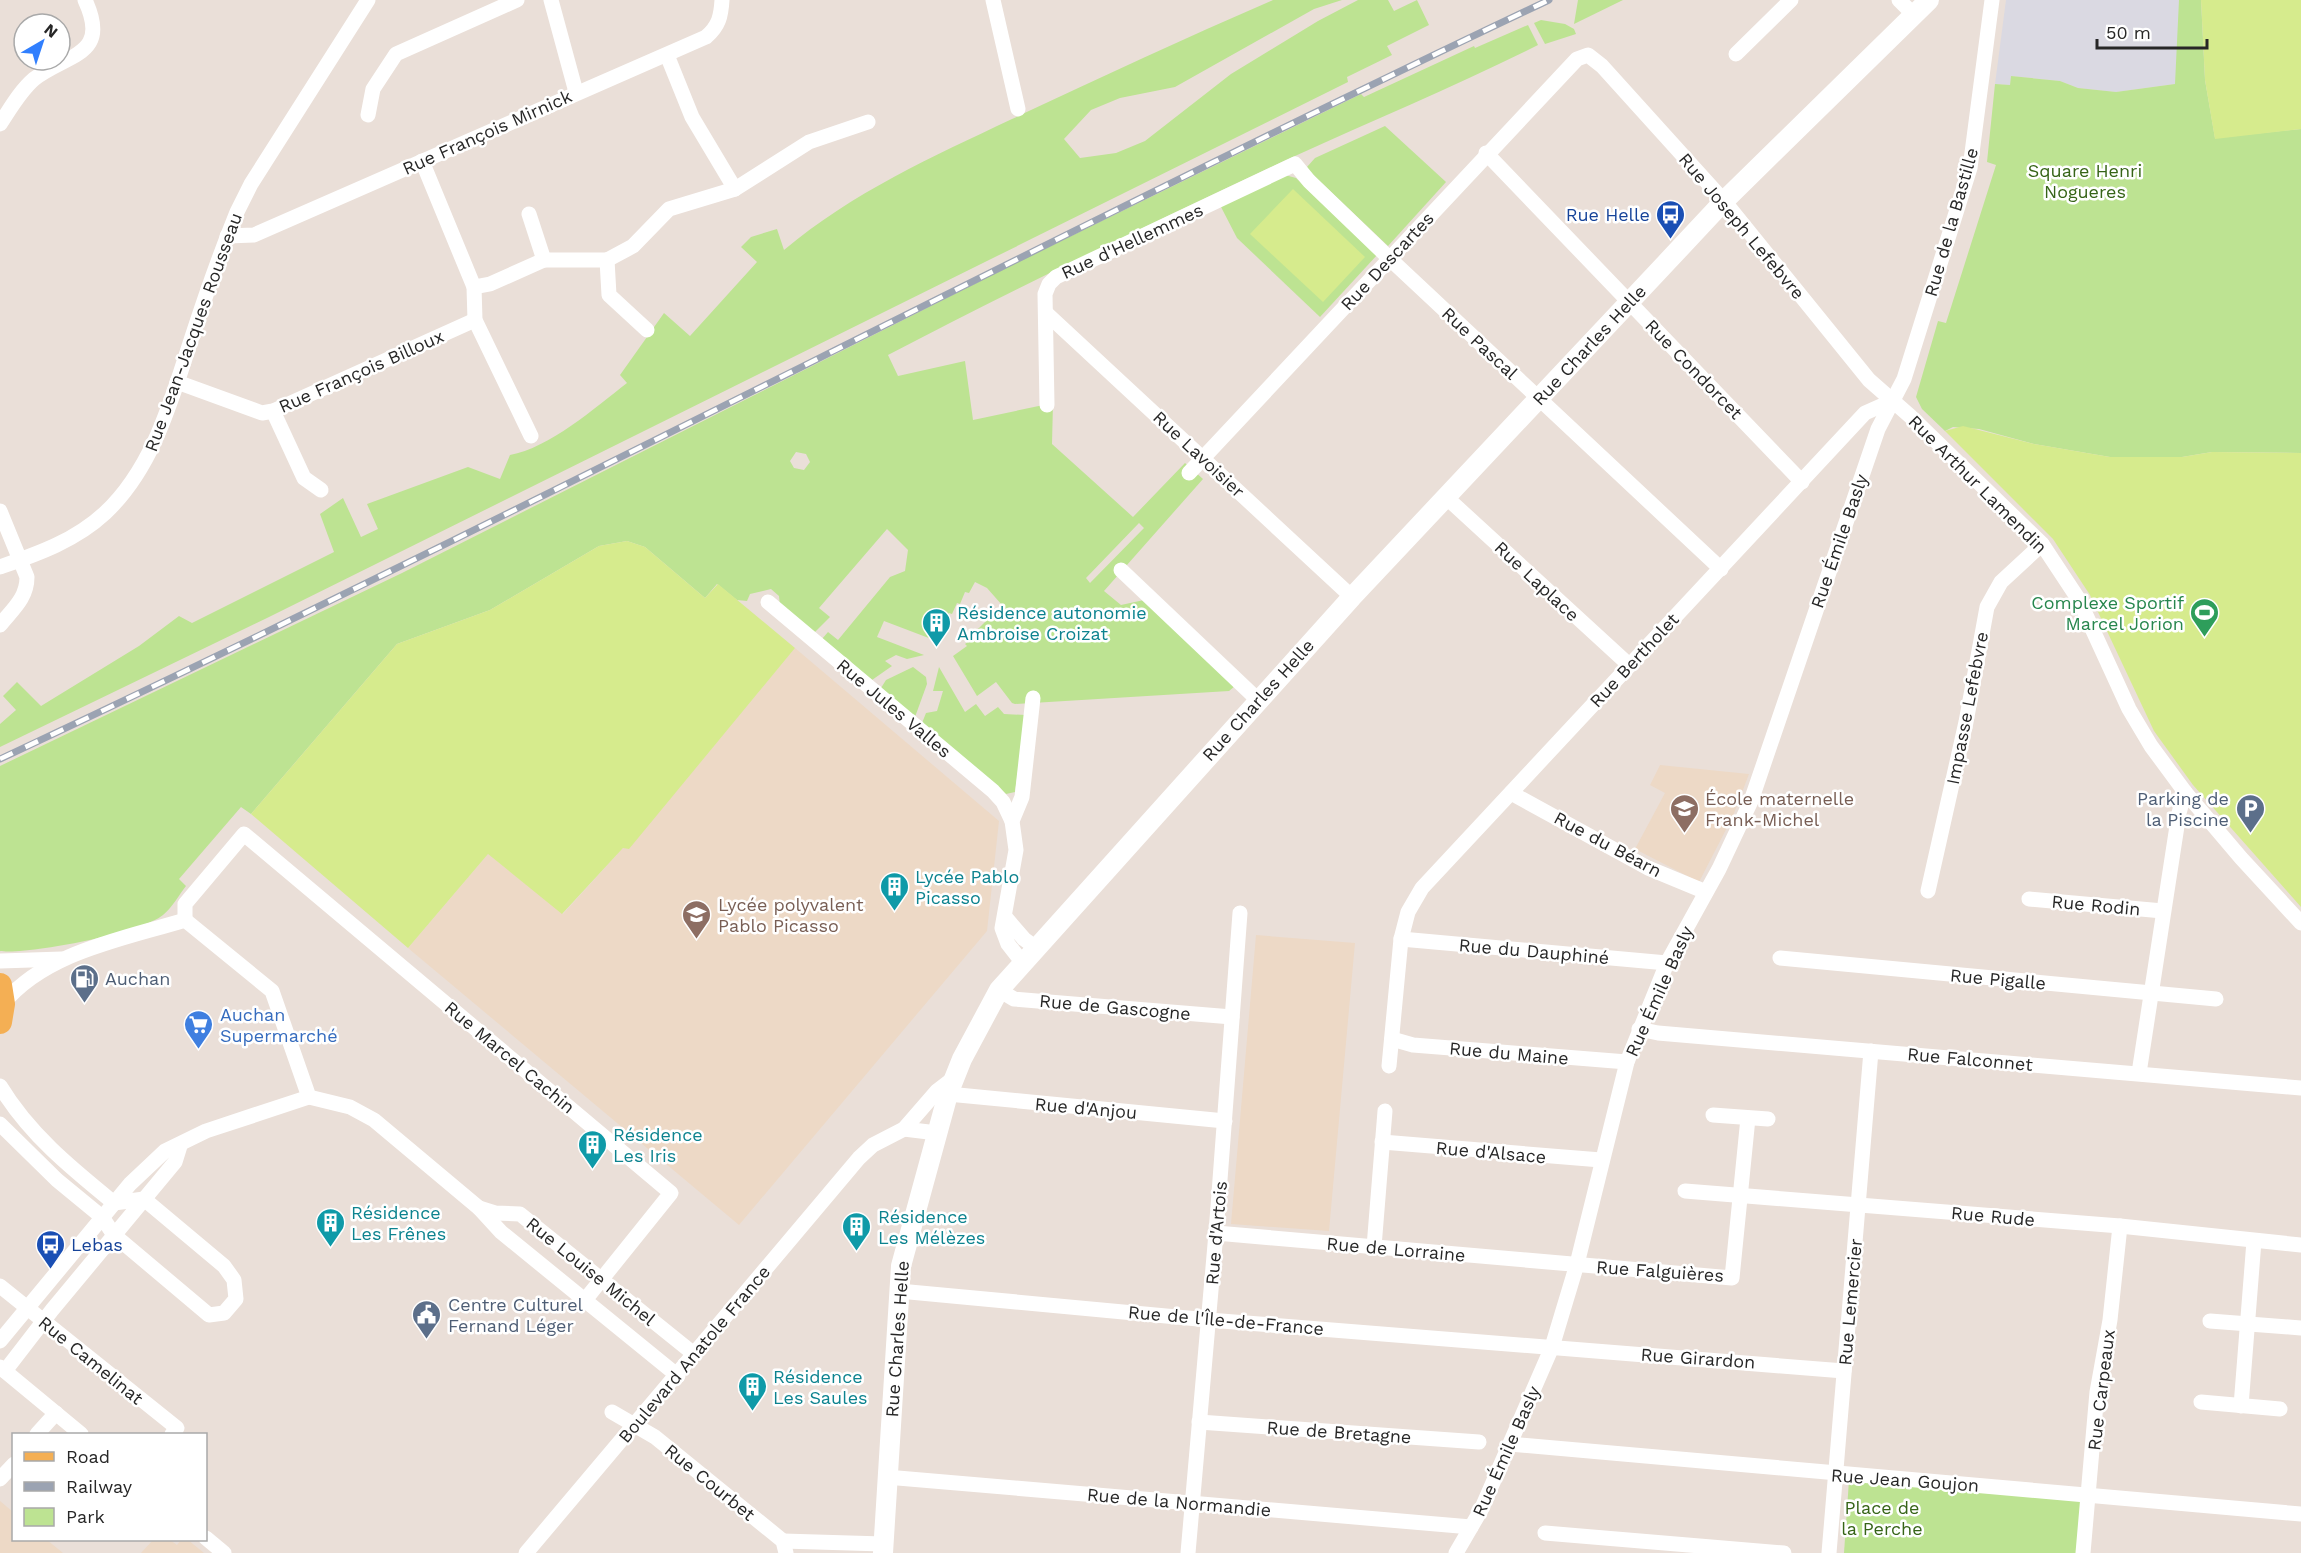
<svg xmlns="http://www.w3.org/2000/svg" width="2301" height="1553" viewBox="0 0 2301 1553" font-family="'Work Sans',sans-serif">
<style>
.industrial{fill:#dad9e2}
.education{fill:#edd9c6}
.green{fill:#bde392;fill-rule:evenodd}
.pitch{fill:#d6eb8d}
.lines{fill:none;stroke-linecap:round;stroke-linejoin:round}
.minor{stroke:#fff;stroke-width:15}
.tertiary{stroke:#fff;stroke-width:20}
.primary{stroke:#f4af54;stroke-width:24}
.rail-casing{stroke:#9ba3b2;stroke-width:7}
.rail{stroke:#fff;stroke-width:4.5;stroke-dasharray:14;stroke-linecap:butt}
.labels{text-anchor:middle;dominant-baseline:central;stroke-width:5;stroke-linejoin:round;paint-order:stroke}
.street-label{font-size:18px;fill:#272727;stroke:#fff}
.park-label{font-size:18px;fill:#366417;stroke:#fff}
.transit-label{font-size:18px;fill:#164399;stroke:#fff;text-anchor:end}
.leisure-label{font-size:18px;fill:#27864d;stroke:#fff;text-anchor:end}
.culture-label{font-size:18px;fill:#0d838f;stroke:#fff;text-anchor:start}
.education-label{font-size:18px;fill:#785e54;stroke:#fff;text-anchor:start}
.service-label{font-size:18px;fill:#4e5e75;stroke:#fff;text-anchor:start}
.shop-label{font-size:18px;fill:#366cbe;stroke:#fff;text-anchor:start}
</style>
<rect width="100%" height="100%" fill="#eadfd8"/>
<!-- industrial -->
<path class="industrial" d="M2006 0H2201L2205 80 2116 92 2078 88 2060 81 2011 76 2010 85 1995 84Z"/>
<!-- education -->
<g class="education">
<path d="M795 648 999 821 987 931 739 1225 408 948 488 854 563 914 623 848H629Z"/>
<path d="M1660 765 1749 774 1733 816 1699 882 1635 849 1665 793 1650 785Z"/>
<path d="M1256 935 1355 943 1329 1231 1231 1224Z"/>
<path d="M0 1501 13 1512 14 1540H47L63 1553H0Z"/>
<path d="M153 1540H170L177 1545 181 1540H188L204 1553H141Z"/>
</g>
<!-- green -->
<g class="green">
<path d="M1273 0H1342L1314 9 1175 87 1120 98 1091 110 1064 139 1080 158 1116 153 1145 141 1231 74 1318 21 1358 0H1388L1394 11 1417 0 1429 25 1387 46 1392 55 1347 77 1348 82 267 618 0 747V724L16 710 3 696 17 682 41 706 139 646 179 616 192 623 334 552 320 514 343 498 361 537 378 529 367 504 468 467 500 479 510 455C549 448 595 408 627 383L620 375 664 313 690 336 757 262 741 247 751 237 777 229 784 250C853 192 932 157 1012 119 1099 78 1185 38 1273 0Z"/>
<path d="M1578 0H1623L1574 24Z"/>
<path d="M2179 0H2201L2205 80 2215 138 2301 129V453L2212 452 2182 457H2110L2034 444 1979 429 1953 427 1945 431 1922 409 1916 397 1938 321 1946 323 1996 165 1987 162 1995 84 2010 85 2011 76 2060 81 2078 88 2116 92 2175 84Z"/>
<path d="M1541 20 1565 24 1574 29 1576 34 1545 44 1534 23Z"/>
<path d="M1528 25 1538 45C1458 85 1376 119 1295 156 1158 220 1022 285 888 355L898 376 965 361 973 420 1053 403 1052 444 1133 517 1185 463 1203 479 1104 591 1121 605 1144 600 1235 686 1229 691 1015 704 1012 703 996 682 977 696 953 656 967 646 965 644 976 636 974 633 1002 605 987 588 975 582 969 593 965 592 960 604 957 603 952 614 949 613 943 625 940 623 934 640 884 621 877 637 924 655 907 659 896 655 885 661 892 666 872 680 822 639 828 632 838 640 890 577 905 571 908 550 887 529 819 608 830 617 814 633 780 606 779 596 771 589 750 594 747 601 737 600 717 584 705 598 645 547 627 541 599 546 490 610 397 644 251 814 241 807 179 879 186 886C179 895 172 908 163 915 141 933 28 955 0 951V766L402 573 1018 262 1361 94 1364 97 1474 46 1475 48ZM796 452 806 454 810 462 804 470 794 468 790 461ZM1139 523 1144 528 1090 583 1086 578Z"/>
<path d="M1385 126 1446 182 1388 246 1309 171 1307 167 1315 158Z"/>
<path d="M1285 175 1296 178 1378 254 1320 317 1237 238 1220 205Z"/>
<path d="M913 667 926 677 927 684 915 717 881 688 886 680Z"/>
<path d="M939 667 965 712 976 704 985 716 998 707 1004 714 1026 715 1015 792 1006 794 922 723 926 713 937 711 943 691H933Z"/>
<path d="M1849 1480 2077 1498 2083 1505 2077 1553H1844Z"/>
</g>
<!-- pitch -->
<g class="pitch">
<path d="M2201 0H2301V129L2215 139 2205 80Z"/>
<path d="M1293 189 1365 257 1323 302 1250 234Z"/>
<path d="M1963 426 2034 444 2110 457H2182L2212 452 2301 453V907L2193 785 2154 731 2090 595 2053 539 1945 431Z"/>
<path d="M627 541 645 547 705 598 718 584 795 648 629 849 623 848 562 914 488 854 408 948 251 814 397 644 490 610 599 546Z"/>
</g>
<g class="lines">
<!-- minor -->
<g class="minor">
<path d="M551 0 576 92"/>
<path d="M993 0 1018 109"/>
<path d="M1899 0 1914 15"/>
<path d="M1736 54 1791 0"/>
<path d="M667 55 692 117 735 189"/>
<path d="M368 115 373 89 396 54 517 0"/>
<path d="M0 124C10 109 20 91 34 79 68 53 111 56 85 0"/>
<path d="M1486 153 1802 482"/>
<path d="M422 161 474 287 475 320 531 436"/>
<path d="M529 214 544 260"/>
<path d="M227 236 254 235 706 37C719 26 721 16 722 0"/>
<path d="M607 260 633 246 669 209 735 189 809 142 868 122"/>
<path d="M607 260 609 295 647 330"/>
<path d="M474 287 490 284 544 260H607"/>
<path d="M1046 313 1352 597"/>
<path d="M177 382 262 413 273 411 475 320"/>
<path d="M1047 405 1045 294 1049 284 1056 277 1295 164 1309 181 1389 258 1721 569"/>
<path d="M273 411 304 478 321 490"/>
<path d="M1189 473 1577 59 1588 55 1602 66 1724 201 1869 380 1910 416 2042 544 2079 600 2129 709 2151 746 2185 792 2241 858 2301 923"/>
<path d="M1447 498 1628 664"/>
<path d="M0 511 27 577C27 598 13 609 0 625"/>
<path d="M0 567C37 554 75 541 105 513 153 468 171 401 191 340 205 297 220 254 237 212L251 184 368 0"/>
<path d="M1121 570 1258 700"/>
<path d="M768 602 993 791 1003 802 1012 821"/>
<path d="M1511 793 1648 868 1706 892"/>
<path d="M1928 891 1966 722 1987 607 2001 582 2042 544"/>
<path d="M2029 899 2163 911"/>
<path d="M1006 918 1024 939 1035 947"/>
<path d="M185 920 272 991 309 1097 350 1107 374 1120 479 1208 501 1232 678 1376"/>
<path d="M1401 939 1667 963"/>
<path d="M1780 958 2216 999"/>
<path d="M0 961 62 959"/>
<path d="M1022 962 1008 944 1002 928 1016 850 1012 821 1022 797 1033 698"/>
<path d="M999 990 1014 999 1232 1017"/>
<path d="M3 1004C45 952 124 939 185 920V904L244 834 671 1193 585 1300"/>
<path d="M1639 1029 1658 1033 2301 1088"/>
<path d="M1392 1039 1413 1045 1627 1062"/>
<path d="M1389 1066 1401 939 1408 912 1422 888 1865 413 1892 401"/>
<path d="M2139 1073 2179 813 2185 792"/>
<path d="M0 1086C29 1134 71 1168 114 1203L144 1199 224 1266 234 1280 236 1299 224 1313 209 1315 114 1235 102 1217 57 1180 0 1124"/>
<path d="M948 1094 1225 1121"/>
<path d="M1713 1115 1768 1119"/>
<path d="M904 1129 937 1133"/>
<path d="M1382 1142 1601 1160"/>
<path d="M1685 1191 2120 1226 2301 1245"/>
<path d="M479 1208 495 1213 520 1214 694 1354"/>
<path d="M1216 1233 1732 1278 1748 1118"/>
<path d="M1374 1247 1385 1111"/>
<path d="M0 1286 177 1428 172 1434"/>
<path d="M899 1291 1209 1320 1844 1371"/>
<path d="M2210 1321 2301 1328"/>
<path d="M0 1341 130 1184 165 1151 206 1131 309 1097"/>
<path d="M0 1367 81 1434"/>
<path d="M5 1371 52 1310 175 1162 180 1146"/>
<path d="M2201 1402 2280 1409"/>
<path d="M2241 1406 2254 1241"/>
<path d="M612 1412 655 1437 783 1541 786 1553"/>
<path d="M1199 1422 1479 1442"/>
<path d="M37 1434 56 1413"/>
<path d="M1510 1444 2301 1514"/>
<path d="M886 1477 1471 1527"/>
<path d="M0 1479 14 1464"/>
<path d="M1545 1533 1784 1553"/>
<path d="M206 1538 224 1553"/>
<path d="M783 1541 883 1544"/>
<path d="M526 1553 859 1158 873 1145 904 1129 937 1091 954 1078"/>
<path d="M1188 1553 1216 1233 1240 913"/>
<path d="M1456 1553 1481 1510 1552 1347 1577 1264 1627 1062 1667 963 1719 869 1751 801 1878 429 1904 379 1970 168 1992 0"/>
<path d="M1829 1553 1871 1051"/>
<path d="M2083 1553 2097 1392 2110 1320 2120 1226"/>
</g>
<!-- tertiary -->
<path class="tertiary" d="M883 1553 901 1266 948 1094 962 1059 999 990 1352 597 1666 263 1724 201 1929 0"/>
<!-- primary -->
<path class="primary" d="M0 985 3 1004 0 1022"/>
<defs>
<path id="rail" d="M0 759C521 515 1029 246 1549 0"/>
</defs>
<!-- rail casing -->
<use href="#rail" class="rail-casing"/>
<!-- rail -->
<use href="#rail" class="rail"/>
</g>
<!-- icons -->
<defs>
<symbol id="bus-pin" viewBox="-11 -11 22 30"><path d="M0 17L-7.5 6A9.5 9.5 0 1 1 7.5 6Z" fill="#1a4fb4" stroke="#fff"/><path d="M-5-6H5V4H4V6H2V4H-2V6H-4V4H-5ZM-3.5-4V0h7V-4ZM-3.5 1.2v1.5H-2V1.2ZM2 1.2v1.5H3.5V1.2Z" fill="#fff"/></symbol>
<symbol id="stadium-pin" viewBox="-11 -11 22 30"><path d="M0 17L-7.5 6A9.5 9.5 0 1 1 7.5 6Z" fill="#2e9e5b" stroke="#fff"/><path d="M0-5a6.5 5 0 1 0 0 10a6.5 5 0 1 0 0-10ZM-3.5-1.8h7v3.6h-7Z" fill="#fff"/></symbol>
<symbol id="building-pin" viewBox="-11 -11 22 30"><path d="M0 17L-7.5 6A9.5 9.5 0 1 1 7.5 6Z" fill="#0f9aa8" stroke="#fff"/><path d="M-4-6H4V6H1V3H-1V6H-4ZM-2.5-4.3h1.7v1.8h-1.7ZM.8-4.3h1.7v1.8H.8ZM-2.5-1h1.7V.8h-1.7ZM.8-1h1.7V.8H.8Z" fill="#fff"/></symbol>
<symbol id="school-pin" viewBox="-11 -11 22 30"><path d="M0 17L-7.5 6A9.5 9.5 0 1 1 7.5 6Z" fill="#8d6e63" stroke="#fff"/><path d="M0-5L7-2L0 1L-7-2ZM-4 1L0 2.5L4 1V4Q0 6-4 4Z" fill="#fff"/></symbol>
<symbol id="parking-pin" viewBox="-11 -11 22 30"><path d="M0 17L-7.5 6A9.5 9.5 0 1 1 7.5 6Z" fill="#5c6f8a" stroke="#fff"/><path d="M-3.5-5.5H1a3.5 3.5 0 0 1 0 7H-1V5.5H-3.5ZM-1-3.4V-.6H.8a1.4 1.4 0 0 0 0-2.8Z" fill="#fff"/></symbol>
<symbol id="fuel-pin" viewBox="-11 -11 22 30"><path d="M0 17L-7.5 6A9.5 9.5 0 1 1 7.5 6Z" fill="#5c6f8a" stroke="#fff"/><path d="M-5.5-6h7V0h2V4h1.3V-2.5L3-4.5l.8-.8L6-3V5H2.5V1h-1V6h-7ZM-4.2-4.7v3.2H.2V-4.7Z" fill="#fff"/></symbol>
<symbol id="supermarket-pin" viewBox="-11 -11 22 30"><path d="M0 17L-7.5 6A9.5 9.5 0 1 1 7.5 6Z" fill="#3f7fe0" stroke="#fff"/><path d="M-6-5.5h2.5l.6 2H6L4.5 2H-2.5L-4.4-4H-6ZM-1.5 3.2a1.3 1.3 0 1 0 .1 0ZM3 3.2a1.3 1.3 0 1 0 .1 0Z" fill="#fff"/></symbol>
<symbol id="civic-pin" viewBox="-11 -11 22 30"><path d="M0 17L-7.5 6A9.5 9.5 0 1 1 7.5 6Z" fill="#5c6f8a" stroke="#fff"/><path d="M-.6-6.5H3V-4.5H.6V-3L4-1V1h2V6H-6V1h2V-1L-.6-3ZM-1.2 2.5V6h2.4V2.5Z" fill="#fff"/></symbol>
</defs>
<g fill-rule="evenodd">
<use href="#bus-pin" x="1654" y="198" width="33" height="45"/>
<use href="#stadium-pin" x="2188" y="596" width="33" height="45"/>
<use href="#building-pin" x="920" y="606" width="33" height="45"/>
<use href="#school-pin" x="1668" y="792" width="33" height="45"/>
<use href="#parking-pin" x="2234" y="792" width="33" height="45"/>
<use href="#building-pin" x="878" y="870" width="33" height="45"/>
<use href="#school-pin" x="680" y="898" width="33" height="45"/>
<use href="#fuel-pin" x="68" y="962" width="33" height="45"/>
<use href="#supermarket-pin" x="182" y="1008" width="33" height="45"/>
<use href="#building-pin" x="576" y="1128" width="33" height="45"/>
<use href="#building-pin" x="314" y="1206" width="33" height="45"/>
<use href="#building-pin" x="840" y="1210" width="33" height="45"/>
<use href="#bus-pin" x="34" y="1228" width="33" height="45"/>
<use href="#civic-pin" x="410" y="1298" width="33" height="45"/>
<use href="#building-pin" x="736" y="1370" width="33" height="45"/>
</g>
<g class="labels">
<!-- street labels -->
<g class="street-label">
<text transform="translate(487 132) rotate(-24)">Rue François Mirnick</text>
<text transform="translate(1951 222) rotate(-74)">Rue de la Bastille</text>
<text transform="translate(1742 226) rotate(50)">Rue Joseph Lefebvre</text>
<text transform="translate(1132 241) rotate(-25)">Rue d'Hellemmes</text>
<text transform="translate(1387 261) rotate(-47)">Rue Descartes</text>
<text transform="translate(193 332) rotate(-70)">Rue Jean-Jacques Rousseau</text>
<text transform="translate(1480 343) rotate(43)">Rue Pascal</text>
<text transform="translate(1589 345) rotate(-47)">Rue Charles Helle</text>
<text transform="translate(1694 369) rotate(46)">Rue Condorcet</text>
<text transform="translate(361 371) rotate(-24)">Rue François Billoux</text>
<text transform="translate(1199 454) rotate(43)">Rue Lavoisier</text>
<text transform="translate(1978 484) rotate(45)">Rue Arthur Lamendin</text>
<text transform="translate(1839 541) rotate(-71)">Rue Émile Basly</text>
<text transform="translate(1537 581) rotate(43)">Rue Laplace</text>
<text transform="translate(1634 660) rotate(-47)">Rue Bertholet</text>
<text transform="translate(1258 700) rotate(-48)">Rue Charles Helle</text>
<text transform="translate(894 708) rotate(40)">Rue Jules Valles</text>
<text transform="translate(1967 708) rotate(-79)">Impasse Lefebvre</text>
<text transform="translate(1608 844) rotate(28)">Rue du Béarn</text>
<text transform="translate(2096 905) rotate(5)">Rue Rodin</text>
<text transform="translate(1534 951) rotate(5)">Rue du Dauphiné</text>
<text transform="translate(1998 979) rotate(5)">Rue Pigalle</text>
<text transform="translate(1659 991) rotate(-66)">Rue Émile Basly</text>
<text transform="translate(1115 1007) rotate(5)">Rue de Gascogne</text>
<text transform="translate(1509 1053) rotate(5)">Rue du Maine</text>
<text transform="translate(510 1057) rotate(40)">Rue Marcel Cachin</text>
<text transform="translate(1970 1059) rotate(5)">Rue Falconnet</text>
<text transform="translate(1086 1108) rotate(5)">Rue d'Anjou</text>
<text transform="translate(1491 1152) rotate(5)">Rue d'Alsace</text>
<text transform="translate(1993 1216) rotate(5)">Rue Rude</text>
<text transform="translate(1216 1233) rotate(-85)">Rue d'Artois</text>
<text transform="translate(1396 1249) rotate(5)">Rue de Lorraine</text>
<text transform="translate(591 1271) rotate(39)">Rue Louise Michel</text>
<text transform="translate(1660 1271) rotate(4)">Rue Falguières</text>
<text transform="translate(1850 1302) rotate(-85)">Rue Lemercier</text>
<text transform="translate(1226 1320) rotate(5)">Rue de l'Île-de-France</text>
<text transform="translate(897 1339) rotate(-86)">Rue Charles Helle</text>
<text transform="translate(694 1354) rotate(-50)">Boulevard Anatole France</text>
<text transform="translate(1698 1358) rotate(4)">Rue Girardon</text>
<text transform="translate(91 1360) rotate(39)">Rue Camelinat</text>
<text transform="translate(2101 1390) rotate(-83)">Rue Carpeaux</text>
<text transform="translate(1339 1432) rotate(4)">Rue de Bretagne</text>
<text transform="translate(1506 1451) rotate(-66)">Rue Émile Basly</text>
<text transform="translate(1905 1480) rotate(4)">Rue Jean Goujon</text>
<text transform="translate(710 1482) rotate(39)">Rue Courbet</text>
<text transform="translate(1179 1502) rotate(5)">Rue de la Normandie</text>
</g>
<!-- park labels -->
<g class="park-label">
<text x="2085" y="170">Square Henri<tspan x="2085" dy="21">Nogueres</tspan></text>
<text x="1882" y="1507">Place de<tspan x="1882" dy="21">la Perche</tspan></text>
</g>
<!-- transit labels -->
<g class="transit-label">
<text x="1650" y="214">Rue Helle</text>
<text x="71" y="1244" text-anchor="start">Lebas</text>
</g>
<!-- leisure labels -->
<g class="leisure-label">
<text x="2184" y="602">Complexe Sportif<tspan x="2184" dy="21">Marcel Jorion</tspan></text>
</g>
<!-- culture labels -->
<g class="culture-label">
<text x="957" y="612">Résidence autonomie<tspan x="957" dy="21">Ambroise Croizat</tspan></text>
<text x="915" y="876">Lycée Pablo<tspan x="915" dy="21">Picasso</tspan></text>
<text x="613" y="1134">Résidence<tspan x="613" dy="21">Les Iris</tspan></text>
<text x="351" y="1212">Résidence<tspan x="351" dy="21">Les Frênes</tspan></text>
<text x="878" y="1216">Résidence<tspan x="878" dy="21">Les Mélèzes</tspan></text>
<text x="773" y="1376">Résidence<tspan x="773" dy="21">Les Saules</tspan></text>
</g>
<!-- education labels -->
<g class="education-label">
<text x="1705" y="798">École maternelle<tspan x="1705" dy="21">Frank-Michel</tspan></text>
<text x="718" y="904">Lycée polyvalent<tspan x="718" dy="21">Pablo Picasso</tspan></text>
</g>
<!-- service labels -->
<g class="service-label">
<text x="2229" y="798" text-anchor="end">Parking de<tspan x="2229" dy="21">la Piscine</tspan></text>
<text x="105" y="978">Auchan</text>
<text x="448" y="1304">Centre Culturel<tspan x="448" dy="21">Fernand Léger</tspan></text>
</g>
<!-- shop labels -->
<g class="shop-label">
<text x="220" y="1014">Auchan<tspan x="220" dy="21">Supermarché</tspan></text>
</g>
</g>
<!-- legend -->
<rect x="12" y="1433" width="195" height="108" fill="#ffffff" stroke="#a9a9a9" stroke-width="1.5"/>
<rect x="24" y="1452" width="30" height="9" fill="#f4af54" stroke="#a9a9a9" stroke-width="1.5"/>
<text x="66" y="1463" font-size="18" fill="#272727">Road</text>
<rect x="24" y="1482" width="30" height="9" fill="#9ba3b2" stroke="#a9a9a9" stroke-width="1.5"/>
<text x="66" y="1493" font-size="18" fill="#272727">Railway</text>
<rect x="24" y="1508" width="30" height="18" fill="#bde392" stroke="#a9a9a9" stroke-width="1.5"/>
<text x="66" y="1523" font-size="18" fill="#272727">Park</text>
<!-- north arrow -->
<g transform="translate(42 42) rotate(39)"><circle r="28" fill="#ffffff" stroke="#a9a9a9" stroke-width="1.5"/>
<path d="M0-4.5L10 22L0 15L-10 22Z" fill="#317ffe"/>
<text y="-9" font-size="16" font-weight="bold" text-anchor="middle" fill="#272727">N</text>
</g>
<!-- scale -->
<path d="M2097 39v9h110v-9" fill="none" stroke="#272727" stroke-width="3"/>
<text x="2106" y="39" font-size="18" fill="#272727" stroke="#ffffff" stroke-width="4.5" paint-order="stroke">50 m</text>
</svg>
